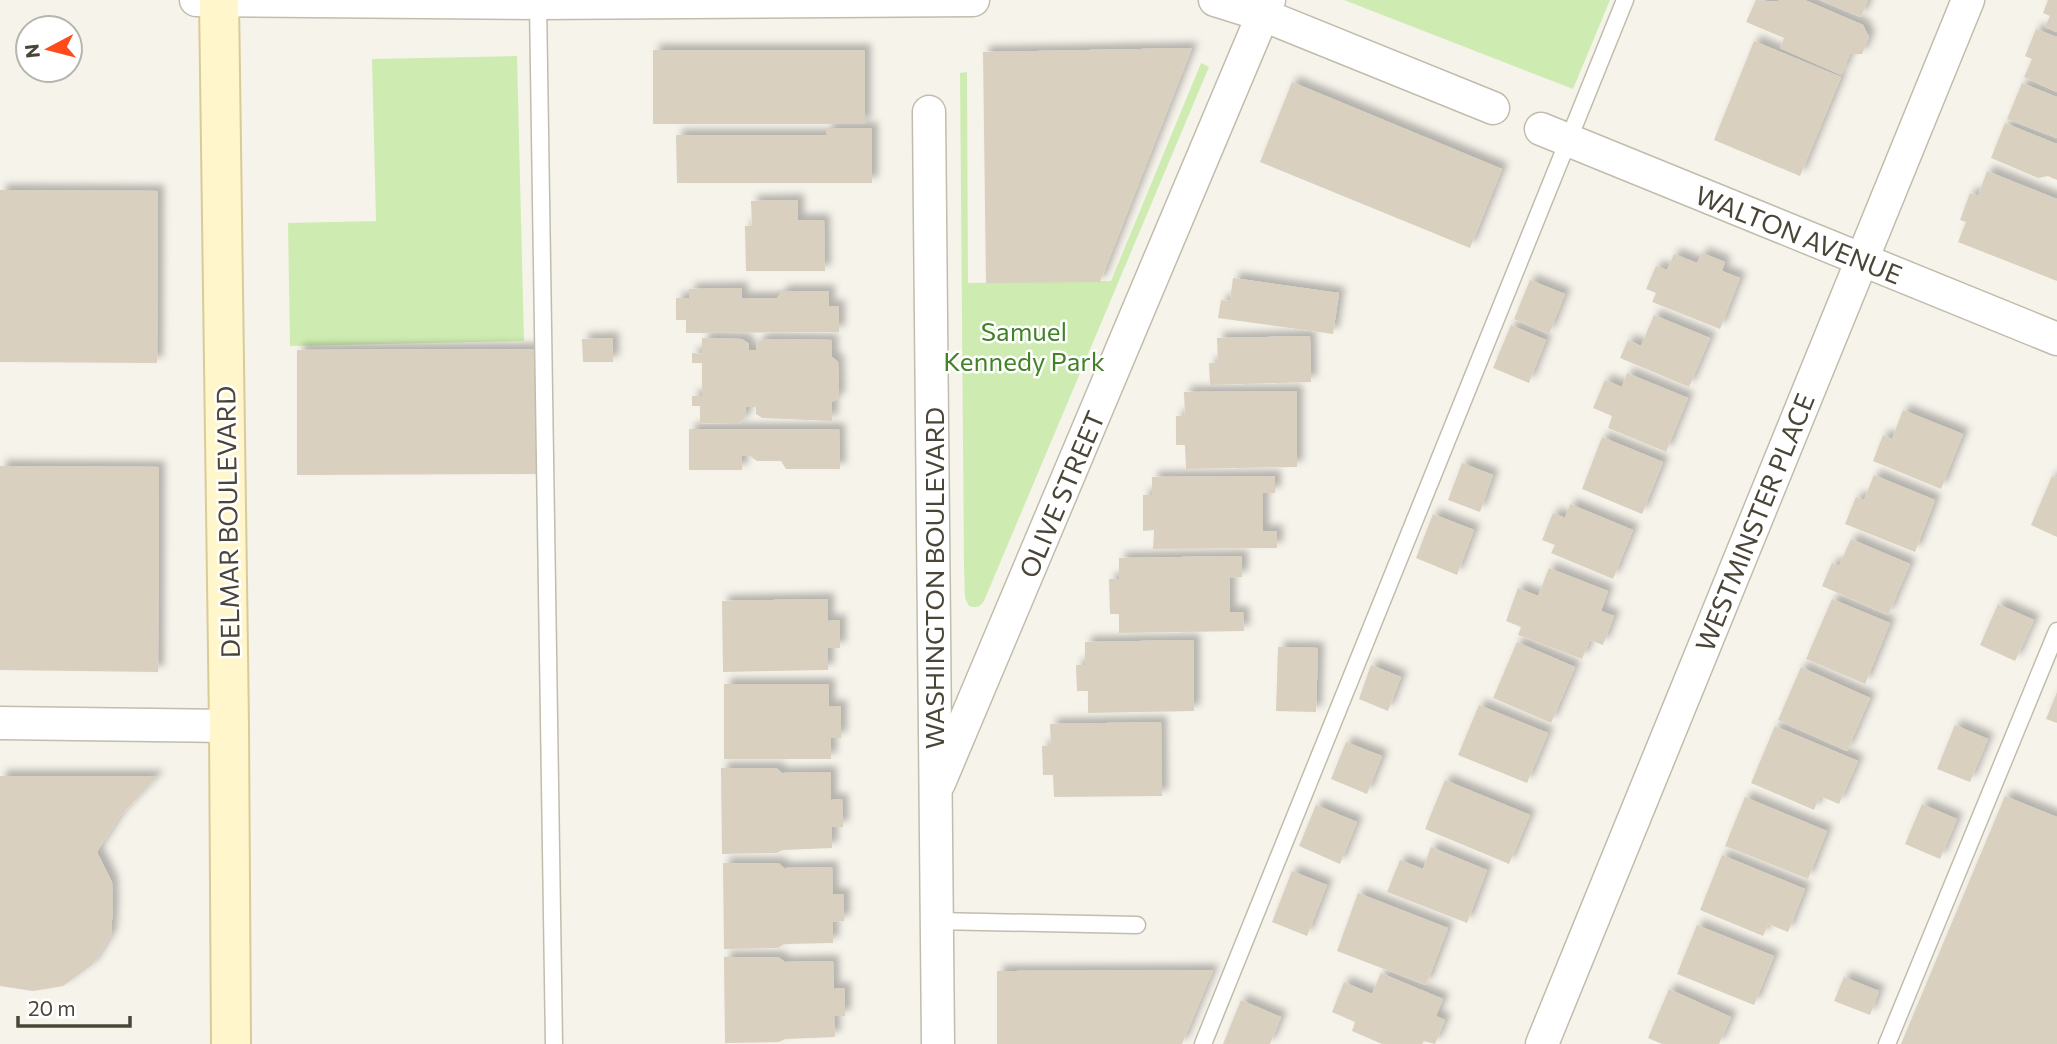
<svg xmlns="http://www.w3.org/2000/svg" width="2057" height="1044" viewBox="0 0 2057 1044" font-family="Commissioner,sans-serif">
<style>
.green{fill:#ceecb1}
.building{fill:#d9d0bf;filter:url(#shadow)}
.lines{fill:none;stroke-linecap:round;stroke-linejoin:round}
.service-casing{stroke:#c2bcac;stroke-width:19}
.minor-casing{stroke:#c2bcac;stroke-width:35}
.secondary-casing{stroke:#d9cb98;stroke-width:42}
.service{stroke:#fff;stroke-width:16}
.minor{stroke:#fff;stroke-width:32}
.secondary{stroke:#fff6cc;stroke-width:38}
.labels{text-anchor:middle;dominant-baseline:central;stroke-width:5;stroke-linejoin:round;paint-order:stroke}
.street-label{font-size:26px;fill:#4b4538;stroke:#fff}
.park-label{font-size:26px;fill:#438226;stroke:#fff}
</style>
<defs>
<filter id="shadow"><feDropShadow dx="6" dy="-6" stdDeviation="3.5" flood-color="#0004"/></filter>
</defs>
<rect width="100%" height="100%" fill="#f6f3eb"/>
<!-- green -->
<g class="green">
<path d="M1344 0H1610L1573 89Z"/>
<path d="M517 56 524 341 290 346 288 223 376 221 372 59Z"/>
<path d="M1201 63 1209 67 984 601C979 608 976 608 969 606L965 598 964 567 960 73 967 72 968 283 1111 281Z"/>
</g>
<!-- building -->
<g class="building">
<path d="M1756 0 1778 2 1779 0H1805L1863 25 1869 37 1862 54H1850L1841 75 1780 48 1784 38 1746 22Z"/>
<path d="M1820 0H1868L1861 17Z"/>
<path d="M2048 0H2057V32L2045 27 2050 16 2043 13Z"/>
<path d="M2036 29 2057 37V92L2024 77 2032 59 2025 56Z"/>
<path d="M1754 41 1841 77 1800 176 1714 140Z"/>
<path d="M1192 48 1100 282 986 283 983 52Z"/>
<rect x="653" y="50" width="212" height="74"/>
<path d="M1292 82 1502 169 1470 248 1260 162Z"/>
<path d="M2022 83 2057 97V138L2007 119Z"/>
<path d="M2005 123 2057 144V180L2048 176 2038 178 1991 158Z"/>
<path d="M826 128H872V183H677L676 135H827Z"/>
<path d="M1987 171 2057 199V281L1958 242 1966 222 1960 220 1970 193 1978 196Z"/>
<path d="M0 190 158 191 157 363 0 362Z"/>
<path d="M798 200V220H824L825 271H746L745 226H752L751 201Z"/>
<path d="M1702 253 1725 262 1722 271 1740 278 1720 329 1652 302 1656 293 1646 289 1656 266 1667 270 1674 254 1697 263Z"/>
<path d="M1233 278 1339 293 1333 334 1218 318 1221 300 1230 301Z"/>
<path d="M1530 280 1565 294 1549 334 1514 319Z"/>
<path d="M742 288V298H777L783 291H829V306H839V332L686 333V320H676V298H689V289Z"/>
<path d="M1654 315 1710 338 1689 387 1620 358 1628 340 1641 346Z"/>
<path d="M1511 325 1546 340 1529 383 1493 368Z"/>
<path d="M1310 336 1311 382 1210 385 1209 363H1218L1217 338Z"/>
<path d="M613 338V362H583L582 339Z"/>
<path d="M702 338 742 339 749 344V350H756V344L763 339 832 340V357L838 362 839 398 832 402V421L762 418 756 414V407H746V416L739 424 700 423V406H692V396H702V363H692V353L702 354Z"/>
<path d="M536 349 537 474 297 475V350Z"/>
<path d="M1627 373 1688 398 1666 452 1608 428 1612 416 1593 408 1605 380 1622 387Z"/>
<path d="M1297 391V467L1186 469 1185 445H1176V416H1185L1184 392Z"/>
<path d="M1903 410 1963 434 1941 489 1873 461 1883 435 1892 439Z"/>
<path d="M689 429H839L840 469H786L781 461H757L750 456H742V470H689Z"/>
<path d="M1602 437 1663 462 1642 514 1582 489Z"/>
<path d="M1462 463 1493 475 1480 512 1448 500Z"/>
<path d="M0 466 159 467 158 672 0 670Z"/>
<path d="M1874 475 1935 500 1915 552 1845 524 1856 497 1864 500Z"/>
<path d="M1275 476V493H1263V531H1277V548L1153 549 1154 530 1143 531V495H1152V477Z"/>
<path d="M2052 476 2057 478V537L2031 525Z"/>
<path d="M1570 504 1633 530 1613 579 1551 553 1555 545 1542 540 1553 513 1565 518Z"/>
<path d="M1433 514 1474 530 1457 575 1416 558Z"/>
<path d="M1851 539 1910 564 1888 615 1822 586 1832 563 1839 566Z"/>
<path d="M1242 556V577L1230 578V612H1243L1244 631 1119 633V614H1110L1109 579H1119V558Z"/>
<path d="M1549 568 1608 591 1601 611 1614 616 1603 645 1590 640 1582 659 1518 635 1521 627 1506 621 1518 588 1538 596Z"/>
<path d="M828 599V621L840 620V648H828V670L723 672 722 601Z"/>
<path d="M1832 599 1890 623 1865 684 1806 659Z"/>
<path d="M1998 604 2034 620 2015 661 1980 645Z"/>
<path d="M1194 640V711L1088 713V691H1077L1076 665H1085V642Z"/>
<path d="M1517 642 1575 667 1551 723 1493 698Z"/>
<path d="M1278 647 1318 648 1316 712 1276 711Z"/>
<path d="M1371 665 1401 677 1388 711 1359 699Z"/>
<path d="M1801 667 1870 698 1847 751 1778 720Z"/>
<path d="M724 684H829V706H841V738H831V759H724Z"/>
<path d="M2057 692V723L2046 719Z"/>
<path d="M1479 705 1548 733 1527 783 1458 755Z"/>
<path d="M1161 722 1162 796 1054 797 1053 775H1043L1042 746H1051L1050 724Z"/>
<path d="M1955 725 1988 739 1970 782 1937 769Z"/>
<path d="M1775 726 1858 761 1839 804 1820 796 1814 810 1751 783Z"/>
<path d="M1346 742 1382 756 1367 794 1331 779Z"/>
<path d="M721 768H776L782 773 831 772V800L842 799 843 827H832V848L783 850 776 853 722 854Z"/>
<path d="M0 776H158L120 816 97 852 112 882 113 906 111 935 92 965 63 986 33 991 0 986Z"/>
<path d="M1445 780 1530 815 1509 864 1425 829Z"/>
<path d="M2005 796 2057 817V1044H1901Z"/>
<path d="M1745 797 1827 831 1808 879 1725 846Z"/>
<path d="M1922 804 1957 819 1940 859 1905 844Z"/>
<path d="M1316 805 1357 822 1340 864 1299 846Z"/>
<path d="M1431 847 1487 870 1467 923 1387 892 1400 860 1423 869Z"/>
<path d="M1722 855 1805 889 1788 932 1768 924 1763 936 1700 910Z"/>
<path d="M723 863H778L784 868 832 867 833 894H844V921L833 922V943L784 944 778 948 724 949Z"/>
<path d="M1292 871 1327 885 1307 936 1272 922Z"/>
<path d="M1358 893 1448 928 1426 985 1337 951Z"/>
<path d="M1697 925 1774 956 1754 1005 1677 974Z"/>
<path d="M724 957H778L785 962 833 961 834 989 845 988V1016H834L835 1037 785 1039 779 1042 725 1043Z"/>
<path d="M1213 970 1182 1044H997V971Z"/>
<path d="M1381 973 1443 999 1436 1016 1445 1020 1435 1044 1424 1041 1422 1044H1382L1352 1031 1355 1022 1332 1012 1344 982 1372 994Z"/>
<path d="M1844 977 1879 991 1870 1015 1834 1001Z"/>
<path d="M1669 989 1731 1017 1719 1044H1662L1648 1038Z"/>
<path d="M1241 1000 1281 1017 1270 1044H1223Z"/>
</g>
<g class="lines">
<defs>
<g id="service">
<path d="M538 3 554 1044"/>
<path d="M936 921 1137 925"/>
<path d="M1203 1044 1625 0"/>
<path d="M1887 1044 2057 631"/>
</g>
<g id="minor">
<path d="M196 0 538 3 973 0"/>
<path d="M1215 0 1263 15 1493 108"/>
<path d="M929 112 938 1044"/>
<path d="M1541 129 2057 339"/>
<path d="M0 723 229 726"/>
<path d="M939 783 1269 0"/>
<path d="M1542 1044 1968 0"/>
</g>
<path id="secondary" d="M219 0 229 726 231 1044"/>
</defs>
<!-- service casing -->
<use href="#service" class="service-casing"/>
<!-- minor casing -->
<use href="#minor" class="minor-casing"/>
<!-- secondary casing -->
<use href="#secondary" class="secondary-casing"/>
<!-- service -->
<use href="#service" class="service"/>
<!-- minor -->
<use href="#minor" class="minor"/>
<!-- secondary -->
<use href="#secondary" class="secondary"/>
</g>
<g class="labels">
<!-- street labels -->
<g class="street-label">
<text transform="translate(1799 234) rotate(22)">WALTON AVENUE</text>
<text transform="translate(1061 494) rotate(-67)">OLIVE STREET</text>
<text transform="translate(227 522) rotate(-91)">DELMAR BOULEVARD</text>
<text transform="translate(1754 522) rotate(-68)">WESTMINSTER PLACE</text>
<text transform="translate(933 578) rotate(-90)">WASHINGTON BOULEVARD</text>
</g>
<!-- park labels -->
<g class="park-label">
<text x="1024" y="330">Samuel<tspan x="1024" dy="30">Kennedy Park</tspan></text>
</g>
</g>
<!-- north arrow -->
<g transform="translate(49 49) rotate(263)"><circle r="33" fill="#ffffff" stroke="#b7b5af" stroke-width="2"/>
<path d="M0-5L12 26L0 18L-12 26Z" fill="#ff4a19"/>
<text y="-10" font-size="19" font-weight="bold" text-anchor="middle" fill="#4b4538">N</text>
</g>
<!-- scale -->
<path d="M18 1016v10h112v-10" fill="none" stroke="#4b4538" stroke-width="3.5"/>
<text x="28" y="1016" font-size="21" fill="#4b4538" stroke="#ffffff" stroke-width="5" paint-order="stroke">20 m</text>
</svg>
